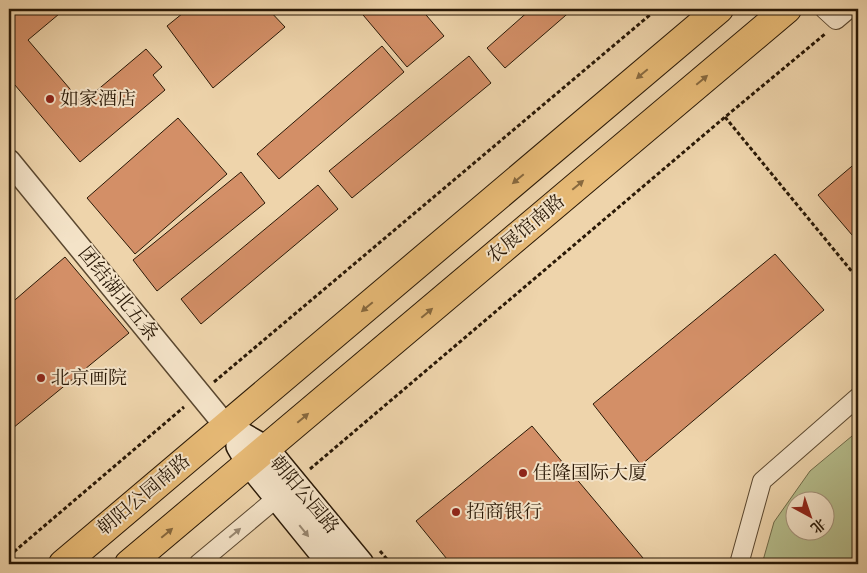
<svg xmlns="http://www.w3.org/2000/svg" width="867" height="573" viewBox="0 0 867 573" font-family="'IM FELL DW Pica','Noto Serif SC',serif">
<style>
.green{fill:#b5bd8c;stroke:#6f6a49;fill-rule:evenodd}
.building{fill:#d38f67;stroke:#291806}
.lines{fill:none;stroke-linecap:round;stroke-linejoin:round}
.minor-casing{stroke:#5a472f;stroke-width:20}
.tertiary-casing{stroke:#5a472f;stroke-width:25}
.secondary-casing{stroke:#291806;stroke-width:28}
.primary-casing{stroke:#291806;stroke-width:30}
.path{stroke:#291806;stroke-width:3;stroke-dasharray:4 2.5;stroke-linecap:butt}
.minor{stroke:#f4e3c8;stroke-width:18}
.tertiary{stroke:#f4e3c8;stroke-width:22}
.secondary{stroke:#f4e3c8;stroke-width:25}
.primary{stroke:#e7ba76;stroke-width:28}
.oneway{fill:#88693e}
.oneway2{fill:#998871}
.poi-dot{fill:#8f2418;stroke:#f4e3c8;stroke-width:2}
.labels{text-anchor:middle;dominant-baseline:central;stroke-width:4;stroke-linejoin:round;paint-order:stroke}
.poi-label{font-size:19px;fill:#291806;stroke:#f4e3c8;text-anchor:start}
.street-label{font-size:19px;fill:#291806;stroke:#f4e3c8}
</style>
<rect width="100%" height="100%" fill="#eed4ab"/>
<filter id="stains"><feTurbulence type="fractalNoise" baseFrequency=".004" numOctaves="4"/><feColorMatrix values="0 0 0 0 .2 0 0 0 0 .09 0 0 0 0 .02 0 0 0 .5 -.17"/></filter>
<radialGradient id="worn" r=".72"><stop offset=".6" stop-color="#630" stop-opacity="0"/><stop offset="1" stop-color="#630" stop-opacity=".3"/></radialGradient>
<!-- green -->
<path class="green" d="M858 431V564H762L774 522 810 471ZM794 500H824V530H794Z"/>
<!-- building -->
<g class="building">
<path d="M9 9H65L28 40 82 103 146 49 162 67 153 75 165 90 80 162 9 78Z"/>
<path d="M188 9H268L285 27 213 88 167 26Z"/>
<path d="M358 9H421L444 36 407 67Z"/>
<path d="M531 9H573L505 68 487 48Z"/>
<path d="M382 46 404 72 279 179 257 154Z"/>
<path d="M469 56 491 83 352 198 329 171Z"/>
<path d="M178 118 227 174 135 254 87 198Z"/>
<path d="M858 161V242L818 195Z"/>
<path d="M241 172 265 203 157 291 133 260Z"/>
<path d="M318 185 338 209 201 324 181 299Z"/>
<path d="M775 254 824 310 641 465 593 404Z"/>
<path d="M65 257 129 333 13 428 9 423V305Z"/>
<path d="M532 426 643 558 636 564H451L416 521Z"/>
</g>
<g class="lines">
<defs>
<g id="minor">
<path d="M824 9 836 20 849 9"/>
<path d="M198 564 278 497"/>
<path d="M739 564 762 481 858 397"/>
</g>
<path id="tertiary" d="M9 161 226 426"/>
<g id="secondary">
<path d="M226 426 266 449 361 564"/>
<path d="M239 446 249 463 331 564"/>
</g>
<g id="primary">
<path d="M63 564 719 9"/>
<path d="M129 564 787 9"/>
</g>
</defs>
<!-- minor casing -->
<use href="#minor" class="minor-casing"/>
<!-- tertiary casing -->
<use href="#tertiary" class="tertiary-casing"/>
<!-- secondary casing -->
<use href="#secondary" class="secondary-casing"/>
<!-- primary casing -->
<use href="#primary" class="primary-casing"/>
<!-- path -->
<g class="path">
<path d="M725 117 858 279"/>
<path d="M214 382 657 9"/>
<path d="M310 469 725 117 825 34"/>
<path d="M380 551 391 564"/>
<path d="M9 556 184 407"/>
</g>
<!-- minor -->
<use href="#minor" class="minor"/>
<!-- tertiary -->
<use href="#tertiary" class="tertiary"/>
<!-- secondary -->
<use href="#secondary" class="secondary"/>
<!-- primary -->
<use href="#primary" class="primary"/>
</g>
<!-- one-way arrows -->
<defs><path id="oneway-solid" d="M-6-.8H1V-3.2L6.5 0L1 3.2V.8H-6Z" transform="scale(1.25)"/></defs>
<g class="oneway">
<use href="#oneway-solid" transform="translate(642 74) rotate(140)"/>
<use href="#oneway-solid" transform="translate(702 80) rotate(-40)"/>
<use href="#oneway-solid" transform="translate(518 179) rotate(140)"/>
<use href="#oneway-solid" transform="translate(578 185) rotate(-40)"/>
<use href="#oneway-solid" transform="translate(367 307) rotate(140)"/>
<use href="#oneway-solid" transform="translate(427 313) rotate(-40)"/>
<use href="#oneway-solid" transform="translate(303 418) rotate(-40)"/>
<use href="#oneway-solid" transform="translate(167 533) rotate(-40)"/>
</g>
<g class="oneway2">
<use href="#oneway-solid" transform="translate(304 531) rotate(51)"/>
<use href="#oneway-solid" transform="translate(235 533) rotate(-40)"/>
</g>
<!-- markers -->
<g class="poi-dot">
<circle cx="50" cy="99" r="5"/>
<circle cx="41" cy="378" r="5"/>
<circle cx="523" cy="473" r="5"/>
<circle cx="456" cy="512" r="5"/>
</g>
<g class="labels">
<!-- poi labels -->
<g class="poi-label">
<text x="60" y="99">如家酒店</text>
<text x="51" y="378">北京画院</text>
<text x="533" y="473">佳隆国际大厦</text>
<text x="466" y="512">招商银行</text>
</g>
<!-- street labels -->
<g class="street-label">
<text transform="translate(526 229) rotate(-40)">农展馆南路</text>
<text transform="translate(118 294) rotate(51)">团结湖北五条</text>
<text transform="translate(144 495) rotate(-40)">朝阳公园南路</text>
<text transform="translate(304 495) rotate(50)">朝阳公园路</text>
</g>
</g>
<!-- margin -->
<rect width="867" height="573" fill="none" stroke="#eed4ab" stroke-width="30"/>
<rect x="10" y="10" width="847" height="553" fill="none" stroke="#291806" stroke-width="2.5"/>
<rect x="15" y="15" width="837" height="543" fill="none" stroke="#291806"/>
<!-- north arrow -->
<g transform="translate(810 516) rotate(140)"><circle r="24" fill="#f4e3c8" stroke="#a3927a"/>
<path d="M0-4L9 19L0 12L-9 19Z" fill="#8f2418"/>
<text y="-8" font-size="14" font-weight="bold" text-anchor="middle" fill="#291806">北</text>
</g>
<rect width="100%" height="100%" filter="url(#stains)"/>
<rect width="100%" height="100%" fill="url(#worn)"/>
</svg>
